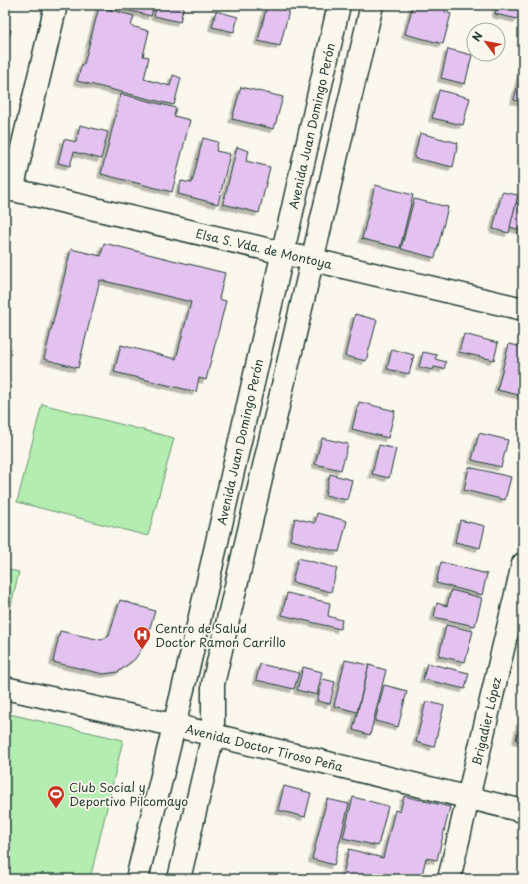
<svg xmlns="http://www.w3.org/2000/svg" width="528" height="884" viewBox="0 0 528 884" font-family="'Playpen Sans',sans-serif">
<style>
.green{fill:#b3edb1;stroke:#699572}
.building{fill:#e3c2ef;stroke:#1f3d34;filter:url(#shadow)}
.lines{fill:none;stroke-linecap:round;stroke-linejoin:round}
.minor-casing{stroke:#1f3d34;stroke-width:25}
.tertiary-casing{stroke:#1f3d34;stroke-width:25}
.minor{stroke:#fbf7ec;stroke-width:22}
.tertiary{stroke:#fbf7ec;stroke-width:22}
.labels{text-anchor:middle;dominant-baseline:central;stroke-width:3.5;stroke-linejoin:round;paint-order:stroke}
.street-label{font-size:12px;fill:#1f3d34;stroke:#fbf7ec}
.poi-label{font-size:12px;fill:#1f3d34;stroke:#fbf7ec;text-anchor:start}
</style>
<defs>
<filter id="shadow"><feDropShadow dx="-3.5" dy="3.5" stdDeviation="0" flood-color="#0004"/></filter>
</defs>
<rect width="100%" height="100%" fill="#fbf7ec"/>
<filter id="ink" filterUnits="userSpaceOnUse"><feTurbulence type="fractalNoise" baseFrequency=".025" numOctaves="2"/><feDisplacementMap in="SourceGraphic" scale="8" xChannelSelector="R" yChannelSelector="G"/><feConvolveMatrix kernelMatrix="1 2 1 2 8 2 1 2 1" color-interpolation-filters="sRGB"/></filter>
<g filter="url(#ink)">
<!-- green -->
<g class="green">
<path d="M42 404 174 438 148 536 17 502Z"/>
<path d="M5 569 19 572 5 630Z"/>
<path d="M5 713 123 740 90 879H5Z"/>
</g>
<!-- building -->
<g class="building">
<path d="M105 5H154L151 16Z"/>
<path d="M157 5H184L180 22 154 16Z"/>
<path d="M267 5 289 11 280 46 258 41Z"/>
<path d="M413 5H447L445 12 451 14 443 44 405 34Z"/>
<path d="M498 5H522L518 19 495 14Z"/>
<path d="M99 7 134 16 131 26 149 31 143 56 149 57 144 79 170 86 173 75 181 78 174 105 77 81 82 64H84Z"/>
<path d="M216 11 238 17 234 32 212 27Z"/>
<path d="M5 29 11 30 5 54Z"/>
<path d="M448 49 472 55 465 84 441 78Z"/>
<path d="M523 64V102L514 100Z"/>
<path d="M241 87 283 97 274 129 232 119Z"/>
<path d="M439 90 470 98 463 125 432 118Z"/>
<path d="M121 94 176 108 174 116 190 120 172 192 101 174Z"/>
<path d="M80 125 108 132 101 159 74 152 70 166 58 163 64 139 76 142Z"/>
<path d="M420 133 458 143 453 167 414 158Z"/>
<path d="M203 138 218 142 216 151 230 154 218 204 178 194 181 181 192 183Z"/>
<path d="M237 147 249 151 246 161 270 167 259 213 223 204Z"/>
<path d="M375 185 413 195 400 248 362 239Z"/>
<path d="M502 192 518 195 509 233 493 229Z"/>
<path d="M414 199 448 207 435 258 401 249Z"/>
<path d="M516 203 523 204V231L510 227Z"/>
<path d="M104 243 225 273 219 299 226 301 206 380 199 378 196 392 114 372 121 345 176 359 191 302 100 280 78 368 44 359 71 249 101 256Z"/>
<path d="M355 314 377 320 366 361 345 356Z"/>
<path d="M464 334 498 343 494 360 459 352Z"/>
<path d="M509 344 523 347V396L497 390Z"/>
<path d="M392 349 414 355 409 374 387 369Z"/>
<path d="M423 352 437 355 435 359 446 362 444 369 434 367 433 370 419 367Z"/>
<path d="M359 402 395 411 388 438 352 429Z"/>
<path d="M479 433 508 440 501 467 472 460Z"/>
<path d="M322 438 348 444 341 470 315 464Z"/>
<path d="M379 445 396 449 389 478 372 474Z"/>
<path d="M469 467 511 477 505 500 464 490Z"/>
<path d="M330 474 352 480 347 500 325 495Z"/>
<path d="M317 513 347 521 339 552 290 540 295 518 315 523Z"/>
<path d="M460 520 485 526 480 548 455 542Z"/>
<path d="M298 558 337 568 331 592 292 582Z"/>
<path d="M441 562 487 574 482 595 436 583Z"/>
<path d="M451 590 482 598 475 626 434 617 437 603 447 606Z"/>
<path d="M287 593 330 603 328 616 342 620 340 629 282 615Z"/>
<path d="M120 600 155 611 145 644 135 659 118 672 103 674 53 662 60 631 101 640 109 636Z"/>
<path d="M446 625 473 631 465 662 439 656Z"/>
<path d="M345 660 369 665 357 712 334 706Z"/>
<path d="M427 663 469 673 465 689 423 679Z"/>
<path d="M260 664 299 673 294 689 256 680Z"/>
<path d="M369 665 386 670 370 735 353 730Z"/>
<path d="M303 667 322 672 317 695 297 690Z"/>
<path d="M323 679 335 682 330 704 317 701Z"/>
<path d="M384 685 407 691 398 727 375 721Z"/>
<path d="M426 701 444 706 434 747 416 742Z"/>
<path d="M520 721 523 722V742L516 740Z"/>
<path d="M284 786 311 793 305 817 278 810Z"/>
<path d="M404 796 450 807 437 860 426 858 421 879H342L349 849 383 858 395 810 400 812Z"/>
<path d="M353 797 388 806 378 846 343 838Z"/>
<path d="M327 799 349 804 334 865 312 859Z"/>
</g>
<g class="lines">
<defs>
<g id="minor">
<path id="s1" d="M5 188 523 309"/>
<path d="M12 190 56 5"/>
<path id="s2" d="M449 879 523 564"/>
</g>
<g id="tertiary">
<path id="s3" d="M5 688 173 725 523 811"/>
<path id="s4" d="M137 879 191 656 339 5"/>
<path d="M179 879 213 735V684L372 5"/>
</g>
</defs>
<!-- minor casing -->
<use href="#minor" class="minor-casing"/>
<!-- tertiary casing -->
<use href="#tertiary" class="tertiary-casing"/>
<!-- minor -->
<use href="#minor" class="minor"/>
<!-- tertiary -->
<use href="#tertiary" class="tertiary"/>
</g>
</g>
<!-- icons -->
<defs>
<symbol id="hospital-pin" viewBox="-11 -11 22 30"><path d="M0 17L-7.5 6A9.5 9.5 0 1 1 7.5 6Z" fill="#c8321e" stroke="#fbf7ec"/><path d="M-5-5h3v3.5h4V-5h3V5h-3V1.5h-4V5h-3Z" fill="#fff"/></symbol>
<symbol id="stadium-pin" viewBox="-11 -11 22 30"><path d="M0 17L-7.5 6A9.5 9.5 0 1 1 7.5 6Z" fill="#c8321e" stroke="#fbf7ec"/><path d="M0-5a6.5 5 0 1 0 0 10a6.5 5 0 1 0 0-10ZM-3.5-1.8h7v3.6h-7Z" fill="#fff"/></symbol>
</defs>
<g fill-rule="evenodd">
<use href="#hospital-pin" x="132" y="625" width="20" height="27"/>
<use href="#stadium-pin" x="46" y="784" width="20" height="27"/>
</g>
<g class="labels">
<!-- street labels -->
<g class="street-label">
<text stroke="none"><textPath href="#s4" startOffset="773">Avenida Juan Domingo Perón</textPath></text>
<text stroke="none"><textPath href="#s1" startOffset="266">Elsa S. Vda. de Montoya</textPath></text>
<text stroke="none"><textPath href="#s4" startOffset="449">Avenida Juan Domingo Perón</textPath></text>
<text stroke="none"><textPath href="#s2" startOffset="162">Brigadier López</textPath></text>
<text stroke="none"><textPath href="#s3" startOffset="266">Avenida Doctor Tiroso Peña</textPath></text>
</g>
<!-- poi labels -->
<g class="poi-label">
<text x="155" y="628">Centro de Salud<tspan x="155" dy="14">Doctor Ramon Carrillo</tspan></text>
<text x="69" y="787">Club Social y<tspan x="69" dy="14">Deportivo Pilcomayo</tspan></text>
</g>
</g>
<!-- margin -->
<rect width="528" height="884" fill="none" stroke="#fbf7ec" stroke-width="20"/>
<rect x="10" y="10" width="508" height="864" fill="none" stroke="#1f3d34" stroke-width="1.5" filter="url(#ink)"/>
<!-- north arrow -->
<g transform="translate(486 42) rotate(302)"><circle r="19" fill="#fbf7ec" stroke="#a3ada2"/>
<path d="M0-3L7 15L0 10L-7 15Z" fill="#c8321e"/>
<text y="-6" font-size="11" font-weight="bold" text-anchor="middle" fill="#1f3d34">N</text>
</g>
</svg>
